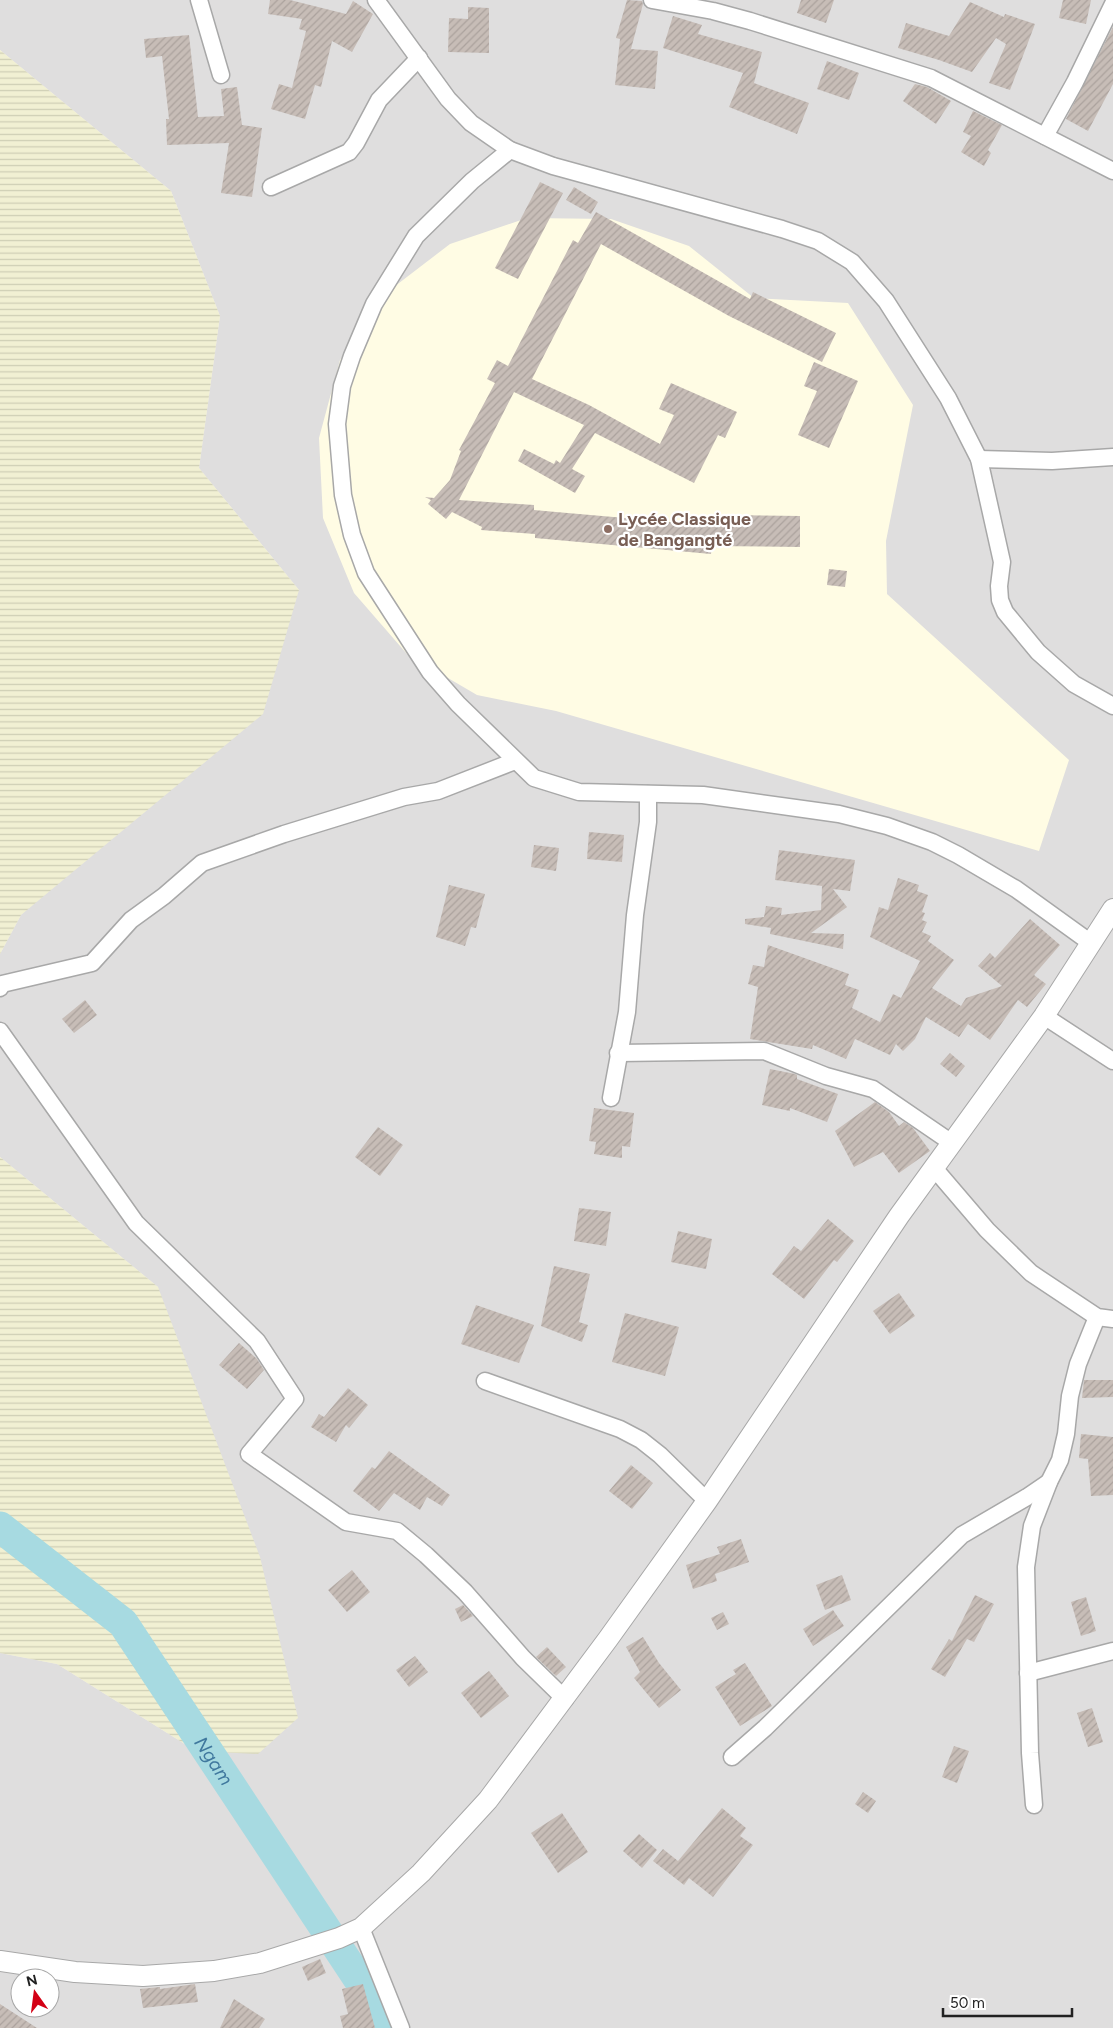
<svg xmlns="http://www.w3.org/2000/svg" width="1113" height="2028" viewBox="0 0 1113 2028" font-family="Figtree,sans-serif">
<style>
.residential{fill:#dfdede;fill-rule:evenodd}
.education{fill:#fffce4}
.farmland{fill:url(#farmland-rules)}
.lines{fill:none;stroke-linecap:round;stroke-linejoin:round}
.river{stroke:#a7dae1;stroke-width:31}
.building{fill:url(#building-hatch)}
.minor-casing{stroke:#a8a8a8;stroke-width:19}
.tertiary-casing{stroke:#a8a8a8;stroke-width:22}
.minor{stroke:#fff;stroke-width:16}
.tertiary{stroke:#fff;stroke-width:20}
.education-dot{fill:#8d6e63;stroke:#fff;stroke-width:2}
.labels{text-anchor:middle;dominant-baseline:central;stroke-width:4.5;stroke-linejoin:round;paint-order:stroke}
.education-label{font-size:18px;font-weight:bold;fill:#785e54;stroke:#fff;text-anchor:start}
.water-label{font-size:19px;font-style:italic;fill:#40789e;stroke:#fff}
</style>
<defs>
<pattern id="farmland-rules" width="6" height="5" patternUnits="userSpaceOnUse" patternTransform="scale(1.25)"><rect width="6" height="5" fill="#f1f0d3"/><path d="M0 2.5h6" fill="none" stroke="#ceceb5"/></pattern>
<pattern id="building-hatch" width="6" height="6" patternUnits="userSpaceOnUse" patternTransform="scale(1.25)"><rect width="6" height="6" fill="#c7bdb7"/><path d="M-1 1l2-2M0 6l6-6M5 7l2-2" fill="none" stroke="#aba29d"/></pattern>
</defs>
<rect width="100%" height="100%" fill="#f2eee8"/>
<!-- residential -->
<path class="residential" d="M0 0H1113V2028H0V1653L57 1664 196 1751 158 1287 0 1157V954L21 915 299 590 199 468 220 316 171 191 0 50ZM20 1978H50V2008H20Z"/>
<!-- education -->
<path class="education" d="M527 218 611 219 689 246 754 298 848 303 913 405 886 541 887 594 1069 760 1039 851 556 711 477 695 407 654 354 593 323 518 319 438 340 360 386 293 450 244Z"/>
<!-- farmland -->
<g class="farmland">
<path d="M0 50 171 191 220 316 199 468 299 590 263 714 21 915 0 954Z"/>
<path d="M0 1157 158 1287 260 1557 298 1718 258 1754 196 1751 57 1664 0 1653Z"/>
</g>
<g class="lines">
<!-- river -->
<path class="river" id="s1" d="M0 1527 123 1623 391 2028"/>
</g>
<!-- building -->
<g class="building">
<path d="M270 0H290L346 14 353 1 373 14 352 52 332 41 321 87 315 85 305 119 271 109 279 84 292 88 306 31 299 29 302 19 268 14Z"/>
<path d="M627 0 642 1 643 4 631 49 658 51 655 89 615 85 620 39 616 38Z"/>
<path d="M801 0H834L826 23 797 13Z"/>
<path d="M1063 0H1091L1086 24 1059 18Z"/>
<path d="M970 2 1004 17 1005 14 1035 24 1010 90 989 83 1006 44 996 38 972 72 939 60 898 48 906 23 949 36Z"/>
<path d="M468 7 489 8V53L448 52 449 18 468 19Z"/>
<path d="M673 16 702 25 698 34 762 52 754 83 809 103 797 134 729 107 743 73 663 48Z"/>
<path d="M1113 27V84L1088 131 1066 119Z"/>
<path d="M189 35 198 117 224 116 221 89 237 87 242 125 262 128 252 197 221 193 229 143 167 145 166 119H169L162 56 146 58 144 39Z"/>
<path d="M827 61 859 73 849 100 817 89Z"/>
<path d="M915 84 927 87 951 101 936 124 903 101Z"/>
<path d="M973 111 1002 125 988 150 991 153 984 166 961 152 971 136 963 132Z"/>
<path d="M540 182 563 193 518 279 495 268Z"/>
<path d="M574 187 598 202 591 214 566 200Z"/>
<path d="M596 212 750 299 753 292 836 333 822 362 729 316 601 244 532 379 589 405 660 444 674 415 659 409 671 383 737 412 725 438 718 435 694 483 595 433 572 469 585 476 575 493 518 461 524 449 554 464 556 460 560 463 584 425 514 392 459 500 534 505V510L556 512 717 526V515L800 516V547L712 546 711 554 535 538V534L481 530 482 527 452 512 446 519 428 504 431 500 425 497 434 498 450 480 461 451 459 450 495 383 487 379 497 360 508 366 573 240 578 243Z"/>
<path d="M814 362 858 381 829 448 798 435 817 391 804 386Z"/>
<path d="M829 569 847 571 845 587 827 585Z"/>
<path d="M589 832 624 835 622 862 587 859Z"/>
<path d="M534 845 559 848 556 871 531 867Z"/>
<path d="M779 850 855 860 850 891 833 889 847 907 811 933 844 934 843 949 770 934 771 928 745 924V919L764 917 766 906 782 908 781 915 821 910 822 886 775 880Z"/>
<path d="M898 878 919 885 917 891 928 895 922 912 925 913 922 920 927 922 922 932 931 936 928 941 954 960 932 988 961 1006 966 998 1002 986 978 966 990 953 995 958 1030 919 1060 945 1034 975 1046 984 1027 1007 1018 1000 990 1040 968 1024 959 1037 926 1017 915 1039 903 1051 896 1044 890 1055 855 1039 846 1059 813 1045 812 1049 750 1039 758 987 748 984 753 965 764 967 768 945 849 974 845 985 859 990 852 1008 880 1022 893 994 901 998 920 961 870 937 879 907 888 910Z"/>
<path d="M449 885 485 894 476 928 471 927 465 946 436 937Z"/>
<path d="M85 1000 97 1015 74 1033 62 1019Z"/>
<path d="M950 1053 965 1066 956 1077 940 1064Z"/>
<path d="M770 1069 795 1074 797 1075V1079L838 1094 827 1122 790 1108V1111L762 1105Z"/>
<path d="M875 1102 889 1112 899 1126 904 1122 913 1128 930 1151 899 1173 883 1152 854 1167 835 1131Z"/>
<path d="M594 1108 634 1113 630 1147 622 1146V1158L594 1154 596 1142 589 1141Z"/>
<path d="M378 1127 403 1145 380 1176 355 1157Z"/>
<path d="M579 1208 611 1212 606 1246 574 1241Z"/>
<path d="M828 1219 854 1241 837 1262 834 1260 804 1299 772 1274 794 1246 801 1251Z"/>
<path d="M678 1231 712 1239 706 1269 671 1262Z"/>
<path d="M554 1266 590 1274 579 1322 588 1325 582 1342 541 1326Z"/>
<path d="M899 1293 915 1316 890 1334 873 1311Z"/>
<path d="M476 1305 534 1325 519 1363 461 1344Z"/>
<path d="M625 1313 679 1327 665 1376 612 1362Z"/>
<path d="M239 1343 257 1359 264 1370 247 1389 219 1365Z"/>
<path d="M1084 1380H1113V1397L1082 1398Z"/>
<path d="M348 1388 368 1405 349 1428 346 1425 336 1442 311 1427 319 1414 324 1417Z"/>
<path d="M1081 1434 1113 1437V1495L1091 1496 1088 1459 1079 1458Z"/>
<path d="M389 1451 450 1495 442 1506 427 1497 420 1510 394 1493 379 1511 353 1491 372 1467 375 1469Z"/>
<path d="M631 1465 653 1483 632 1509 609 1491Z"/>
<path d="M741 1539 749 1562 715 1574 717 1581 693 1589 686 1565 720 1554 717 1547Z"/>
<path d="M352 1570 370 1592 347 1612 328 1590Z"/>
<path d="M842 1575 851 1600 825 1610 816 1585Z"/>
<path d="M975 1595 994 1604 974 1642 967 1639 945 1677 931 1669 949 1639 952 1641Z"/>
<path d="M1086 1597 1096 1631 1081 1636 1071 1602Z"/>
<path d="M463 1605 473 1616 461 1622 455 1609Z"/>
<path d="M833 1610 844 1626 813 1646 803 1629Z"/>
<path d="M723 1612 729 1624 717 1630 711 1618Z"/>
<path d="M643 1637 659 1663 681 1690 659 1708 634 1678 640 1672 626 1647Z"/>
<path d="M547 1647 566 1667 556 1676 536 1657Z"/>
<path d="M415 1656 428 1672 409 1687 396 1670Z"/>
<path d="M745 1663 772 1706 740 1726 715 1687 736 1674 733 1670Z"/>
<path d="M489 1671 509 1696 481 1718 461 1693Z"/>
<path d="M1092 1708 1103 1742 1088 1747 1077 1713Z"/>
<path d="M954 1746 969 1751 957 1783 942 1777Z"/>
<path d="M863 1792 876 1801 868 1813 855 1804Z"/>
<path d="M722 1808 746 1828 740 1836 753 1845 713 1897 689 1878 684 1885 653 1861 663 1849 678 1861Z"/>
<path d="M562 1813 588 1852 558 1873 531 1833Z"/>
<path d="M639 1834 657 1850 642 1868 623 1851Z"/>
<path d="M320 1959 326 1973 308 1981 302 1967Z"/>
<path d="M195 1984 198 2002 143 2008 140 1989 160 1987V1989Z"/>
<path d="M363 1984 375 2028H343L340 2016 348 2014 342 1989Z"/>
<path d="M234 1999 265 2019 259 2028H220Z"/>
<path d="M0 2004 37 2028H0Z"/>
</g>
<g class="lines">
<defs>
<g id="minor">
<path d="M199 0 221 75"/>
<path d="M376 0 448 99 471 123 510 150 553 166 782 229 818 241 852 262 886 301 948 398 979 459 1002 562 999 586 1000 600 1005 612 1038 652 1074 684 1113 706"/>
<path d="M652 0 713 11 750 21 931 78 1113 171"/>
<path d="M1045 136 1075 82 1113 4"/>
<path d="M510 150 472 181 416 236 374 304 352 356 342 386 337 424 343 495 352 535 366 573 430 672 458 704 534 778 579 792 703 795 839 814 887 826 932 842 958 855 1016 889 1091 943"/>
<path d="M271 187 349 152 356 143 379 100 419 58"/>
<path d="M979 459 1052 461 1113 457"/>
<path d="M0 988 2 984 92 963 131 920 164 896 202 863 284 834 404 797 438 791 515 761"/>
<path d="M1044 1016 1113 1061"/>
<path d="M0 1031 136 1223 257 1341 295 1399 249 1454 346 1522 397 1531 426 1555 465 1592 523 1658 565 1699"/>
<path d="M618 1053 764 1051 826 1076 873 1089 952 1143"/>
<path d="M611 1098 627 1012 635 915 648 822V794"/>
<path d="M934 1168 987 1230 1031 1273 1097 1317 1113 1319"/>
<path d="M485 1381 620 1429 641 1440 660 1455 707 1501"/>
<path d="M1028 1673 1113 1651"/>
<path d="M732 1757 765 1728 962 1535 1027 1497 1049 1482"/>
<path d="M1034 1805 1030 1753 1026 1567 1032 1526 1049 1482 1060 1460 1066 1434 1070 1396 1078 1364 1097 1317"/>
<path d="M361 1928 401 2028"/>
</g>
<path id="tertiary" d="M0 1961 75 1972 143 1976 214 1971 260 1963 339 1938 361 1928 421 1873 488 1800 608 1639 707 1501 899 1216 1044 1016 1113 909"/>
</defs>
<!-- minor casing -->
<use href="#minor" class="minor-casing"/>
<!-- tertiary casing -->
<use href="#tertiary" class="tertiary-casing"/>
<!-- minor -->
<use href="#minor" class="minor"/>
<!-- tertiary -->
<use href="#tertiary" class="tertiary"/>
</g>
<!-- markers -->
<circle class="education-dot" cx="608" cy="529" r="5"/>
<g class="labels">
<!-- education labels -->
<g class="education-label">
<text x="618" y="519">Lycée Classique<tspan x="618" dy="21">de Bangangté</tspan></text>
</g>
<!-- water labels -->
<g class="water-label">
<text stroke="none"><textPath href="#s1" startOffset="321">Ngam</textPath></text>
</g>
</g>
<!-- north arrow -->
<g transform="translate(35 1993) rotate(346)"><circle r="24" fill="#ffffff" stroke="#a6a6a6"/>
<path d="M0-4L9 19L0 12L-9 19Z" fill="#d30015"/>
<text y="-8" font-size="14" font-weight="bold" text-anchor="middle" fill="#212121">N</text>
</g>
<!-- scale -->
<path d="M943 2008v8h129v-8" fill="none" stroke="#212121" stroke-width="2.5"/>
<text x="950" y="2008" font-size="15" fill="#212121" stroke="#ffffff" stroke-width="4" paint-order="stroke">50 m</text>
</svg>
